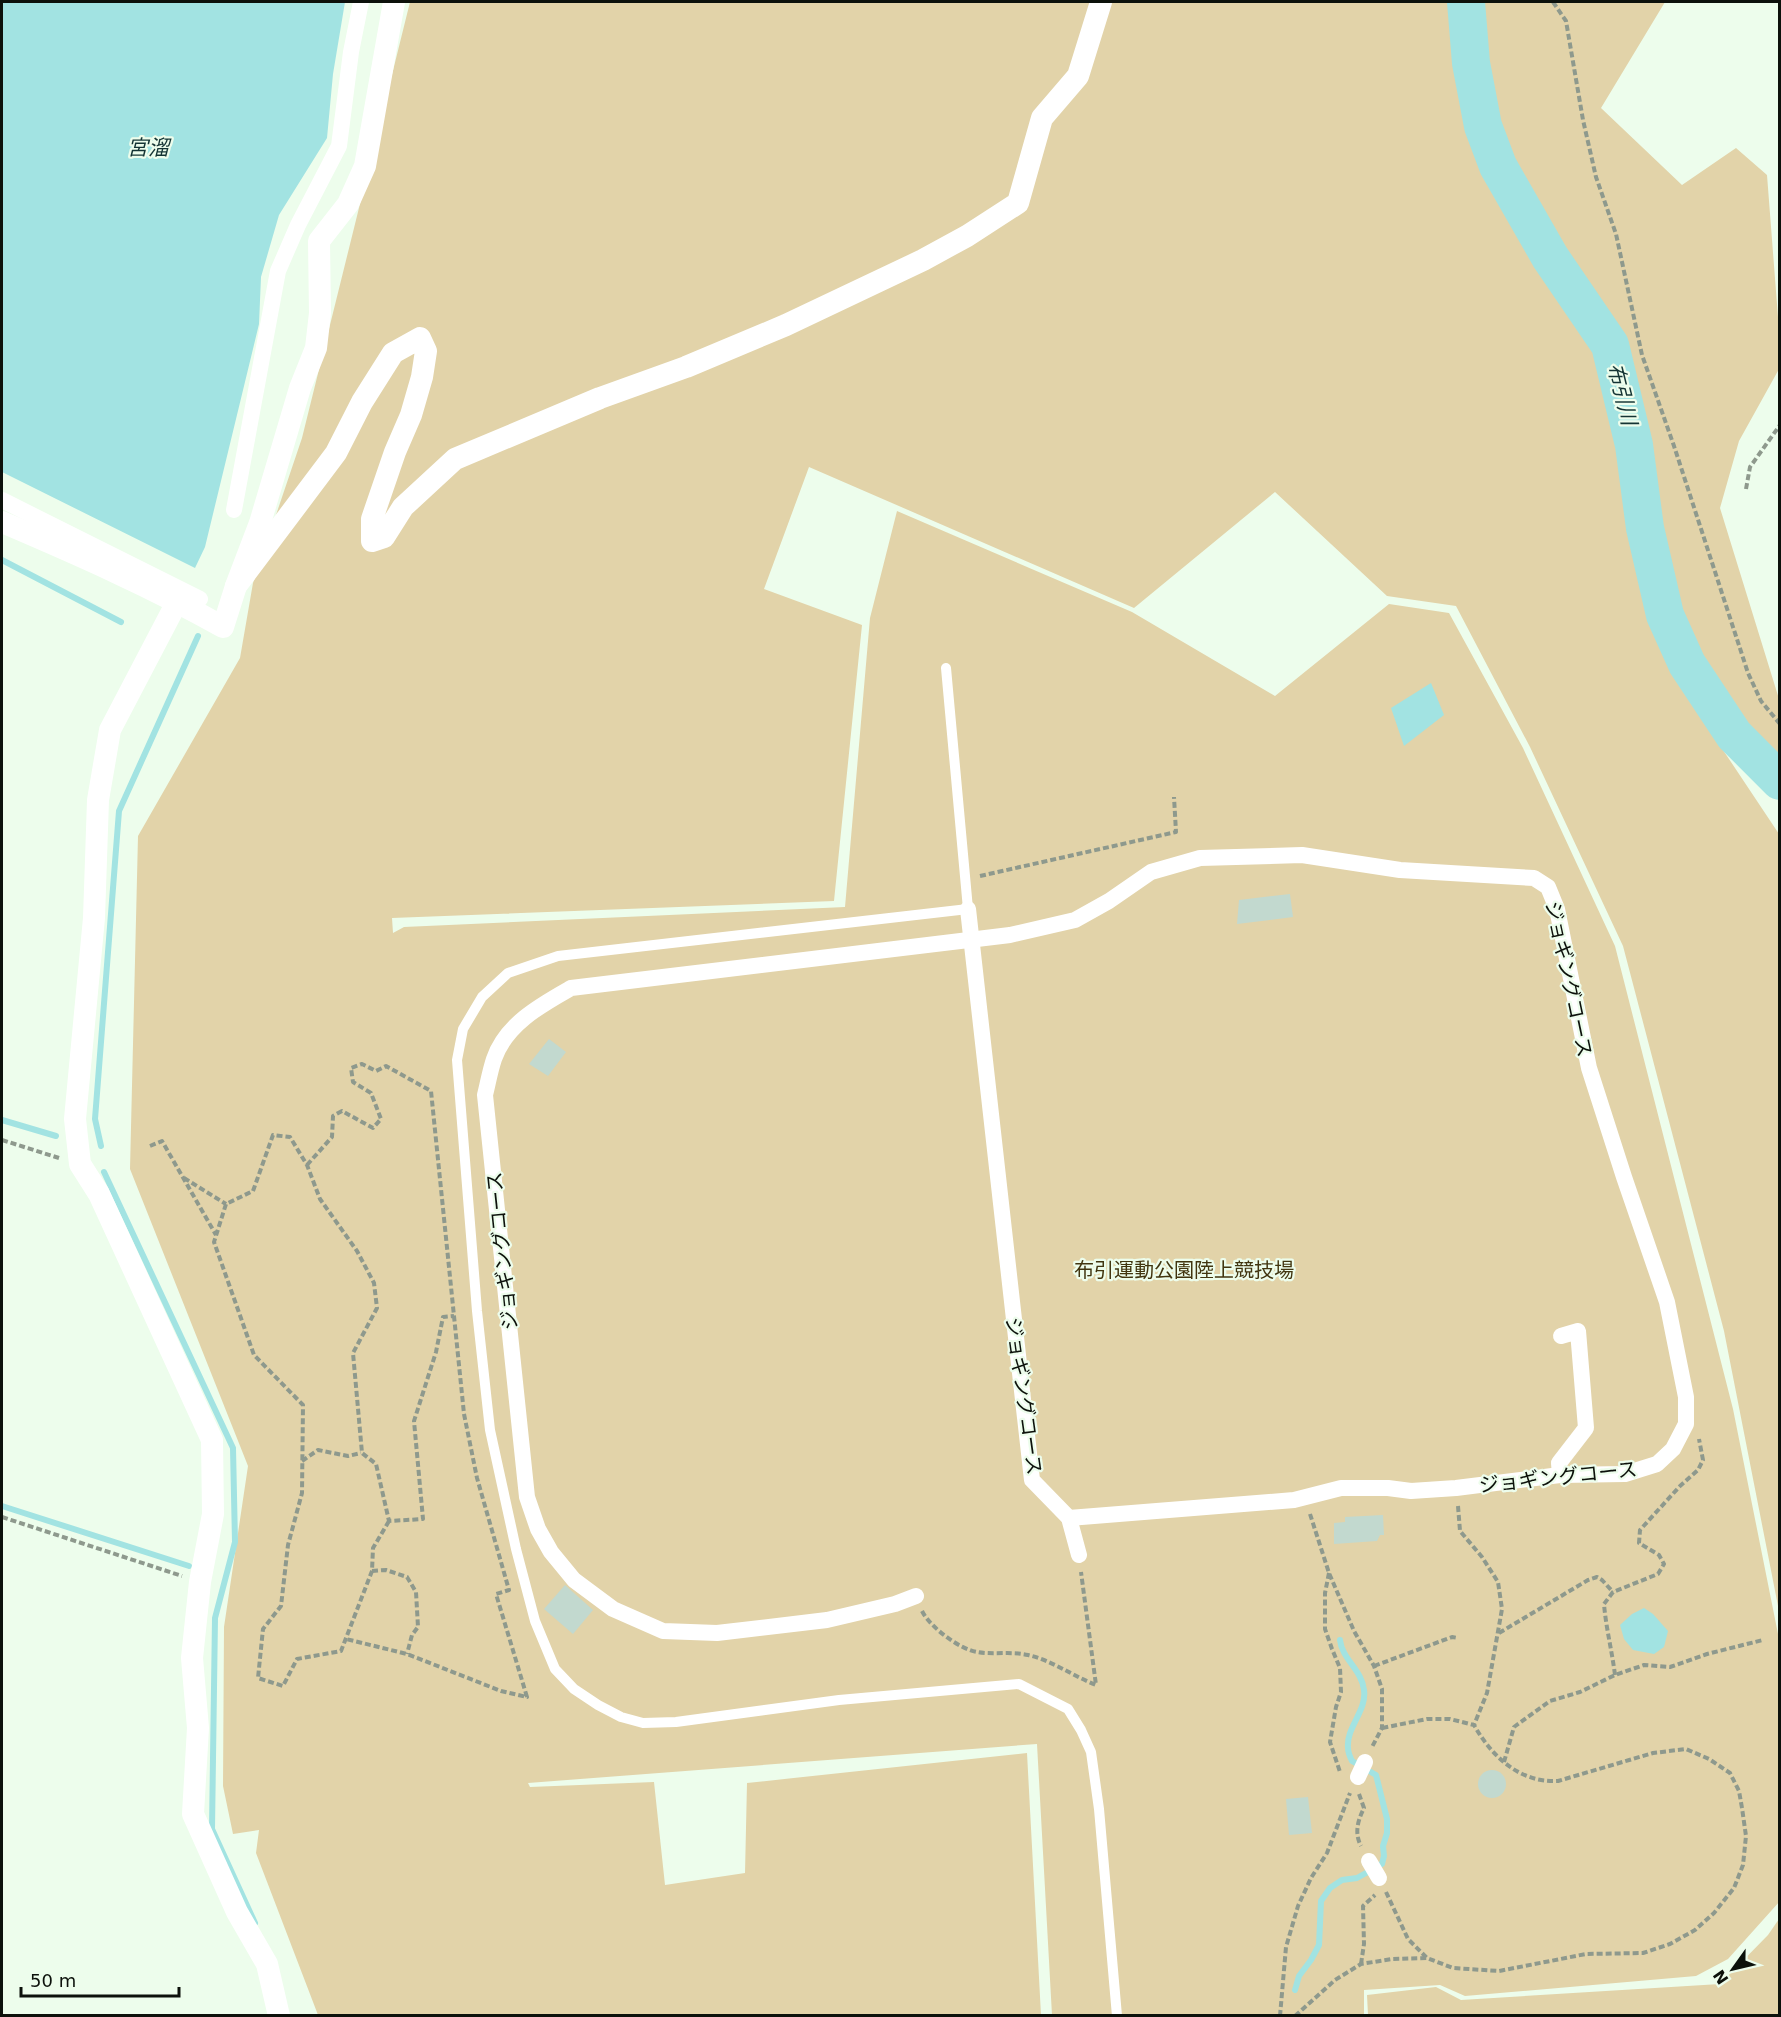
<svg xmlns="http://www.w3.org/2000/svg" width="1781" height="2017" viewBox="0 0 1781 2017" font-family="'DejaVu Sans','Noto Sans JP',sans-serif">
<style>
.green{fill:#e2d3a9}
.water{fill:#a2e3e2}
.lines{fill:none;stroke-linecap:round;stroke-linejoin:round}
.stream{stroke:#a2e3e2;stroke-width:6}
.river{stroke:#a2e3e2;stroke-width:38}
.building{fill:#c2d9cf}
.path{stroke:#8e998d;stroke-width:4;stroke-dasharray:6 3;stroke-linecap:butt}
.service{stroke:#fff;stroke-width:10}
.pedestrian{stroke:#fff;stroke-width:16}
.minor{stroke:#fff;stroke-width:22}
.labels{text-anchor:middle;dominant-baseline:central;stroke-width:4.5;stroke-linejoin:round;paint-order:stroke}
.street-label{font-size:20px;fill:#0c110b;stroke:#edfdec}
.park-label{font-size:20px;fill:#41350f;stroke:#edfdec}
.water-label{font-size:21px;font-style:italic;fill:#143434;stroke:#edfdec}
</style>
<rect width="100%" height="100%" fill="#edfdec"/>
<!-- green -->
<g class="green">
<path d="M410 2H1665L1601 108 1682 185 1736 148 1767 175 1779 330V369L1739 441 1720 508 1779 699V799L1719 744 1779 834V1611L1724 1331 1623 946 1530 747 1456 606 1387 596 1275 492 1134 608 809 467 764 589 862 625 834 901 392 918 393 933 404 927 845 907 870 618 897 511 1132 612 1275 696 1389 604 1449 613 1523 748 1615 946 1733 1409 1779 1639 1780 1901 1728 1959 1696 1976 1465 1996 1440 1985 1364 1990V2015H1052L1037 1744 528 1783 530 1787 654 1782 665 1885 745 1873 747 1783 1027 1753 1041 2015H318L256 1853 259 1830 233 1834 223 1786 224 1627 248 1466 130 1169 138 836 240 658 253 583 302 438Z"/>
<path d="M1779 1919 1780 2012 1778 2015H1368L1367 1995 1436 1987 1461 2000 1720 1984 1768 1935Z"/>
</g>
<!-- water -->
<g class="water">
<path d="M2 2H345L333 74 327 138 279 215 261 277 259 324 205 547 195 568 2 472Z"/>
<path d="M1431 683 1444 715 1404 746 1391 708Z"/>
<path d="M1644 1608 1653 1614 1668 1631 1664 1647 1654 1654 1633 1650 1624 1639 1620 1625 1632 1614Z"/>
</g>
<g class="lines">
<!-- stream -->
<g class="stream">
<path d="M2 560 121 622"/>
<path d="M2 1120 56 1136"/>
<path d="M101 1146 95 1119 119 811 198 636"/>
<path d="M104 1172 233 1448 235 1542 215 1618 212 1829 255 1923"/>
<path d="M2 1506 189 1566"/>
<path d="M1295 1990 1299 1976 1311 1960 1319 1945 1321 1901 1330 1888 1342 1880 1357 1878 1382 1864 1384 1856 1383 1846 1387 1833V1819L1376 1775 1352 1761C1350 1757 1348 1752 1348 1748 1346 1727 1367 1711 1364 1690 1362 1670 1342 1659 1340 1640"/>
</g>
<!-- river -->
<path class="river" d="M1466 2 1471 63 1483 126 1498 166 1550 257 1610 345 1634 445 1645 528 1665 615 1687 664 1734 735 1780 781"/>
</g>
<!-- building -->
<g class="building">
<path d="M1290 894 1293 917 1237 924 1239 900Z"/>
<path d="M549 1039 566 1052 548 1076 529 1064Z"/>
<path d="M1383 1515 1384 1535H1380L1377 1541 1334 1544V1523L1345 1522V1517Z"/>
<path d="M565 1585 593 1610 573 1634 544 1609Z"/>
<circle cx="1492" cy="1784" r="14"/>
<path d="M1308 1797 1312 1833 1289 1835 1286 1799Z"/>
</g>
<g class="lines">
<!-- path -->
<g class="path">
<path d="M1553 2 1566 21 1583 120 1596 177 1616 234 1642 355 1674 446 1748 673 1761 701 1780 724"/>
<path d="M1746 489 1750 467 1780 425"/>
<path d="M980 876 1176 832 1174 797"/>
<path d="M2 1140 59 1158"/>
<path d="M150 1146 162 1141 216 1235"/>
<path d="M307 1165 332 1137 333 1116 342 1111 373 1128 381 1119 371 1093 353 1082 351 1068 362 1064 376 1071 386 1066 431 1091 464 1414 477 1478 509 1590 496 1594 527 1697 501 1691 407 1654 346 1639"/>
<path d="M184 1178 226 1204"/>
<path d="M302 1461 318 1450 348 1456 361 1453"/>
<path d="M1458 1506 1460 1531 1482 1557 1498 1582 1502 1609 1487 1693 1474 1725"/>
<path d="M1310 1514 1329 1573 1354 1631 1374 1666 1382 1689V1728L1372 1747"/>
<path d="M2 1517 182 1576"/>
<path d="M389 1521 373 1548 372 1571 341 1651 297 1659 283 1686 258 1678 263 1629 281 1606 288 1545 302 1493 303 1405 254 1355 214 1242 226 1204 253 1191 273 1135 290 1137 307 1165 320 1199 357 1251 374 1283 377 1308 353 1353 362 1453 376 1464 389 1521 423 1519 414 1421 436 1352 443 1317 454 1316"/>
<path d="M372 1571 386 1570 407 1577 416 1592 418 1627 412 1635 407 1654"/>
<path d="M1329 1573 1325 1593V1629L1332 1649 1340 1668 1341 1692 1336 1707 1330 1742 1340 1772"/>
<path d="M922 1611C930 1627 959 1649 977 1652 993 1655 1011 1651 1028 1655 1051 1660 1073 1676 1096 1685L1081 1572"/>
<path d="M1499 1633 1588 1580 1597 1577 1602 1580 1613 1592"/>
<path d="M1374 1666 1452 1637 1458 1638"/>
<path d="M1615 1675C1612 1651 1606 1628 1604 1604L1613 1592 1658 1574 1664 1564 1659 1555 1639 1543 1640 1530 1680 1486 1698 1470 1703 1460 1699 1439"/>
<path d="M1504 1762 1514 1727 1550 1701 1580 1692 1615 1675 1644 1665 1670 1667 1707 1654 1763 1640"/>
<path d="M1359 1794 1364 1808C1358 1820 1354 1833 1361 1846"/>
<path d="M1386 1892 1408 1939 1427 1958"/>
<path d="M1361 1964 1364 1944 1363 1906 1375 1895"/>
<path d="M1280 2016 1286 1947 1298 1906 1311 1878 1327 1853 1350 1793"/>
<path d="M1295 2016 1335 1980 1361 1964 1392 1959 1427 1958 1453 1968 1499 1971 1586 1954 1643 1953 1670 1944 1695 1930 1714 1913 1734 1888 1743 1865 1746 1836 1742 1808 1739 1791 1730 1773 1709 1759 1686 1749 1653 1753 1558 1781C1520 1783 1492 1757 1474 1725L1450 1719H1427L1382 1728"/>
</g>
<!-- service -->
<path class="service" d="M946 668 968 909 558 956 508 973 482 997 463 1029 457 1060 477 1311 490 1430 516 1549 535 1621 555 1669 574 1689 598 1705 621 1717 643 1723 676 1722 839 1700 1019 1684 1068 1709 1081 1730 1091 1752 1099 1809 1117 2016"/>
<!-- pedestrian -->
<g class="pedestrian">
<path d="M2 500 200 599"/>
<path d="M234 510 278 271 298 225 339 146 351 52 361 2"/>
<path d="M968 909 1032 1480 1069 1518 1079 1555"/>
<path d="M1560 1475 1559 1463 1586 1428 1578 1331 1561 1336"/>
<path d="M916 1596 895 1604 827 1620 717 1633 663 1631 613 1609 574 1580 551 1552 538 1529 527 1497 485 1095C488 1083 490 1071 494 1059 506 1024 541 1005 571 988L1010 935 1075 920 1109 901 1151 872 1200 858 1302 855 1400 870 1534 878 1548 887 1557 909 1589 1068 1624 1177 1667 1302 1686 1397V1424L1673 1449 1657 1464 1625 1474 1560 1475 1456 1488 1411 1491 1388 1488H1341L1294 1500 1069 1518"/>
<path d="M1358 1777 1365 1762"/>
<path d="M1369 1861 1379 1878"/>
</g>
<!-- minor -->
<g class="minor">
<path d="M2 522C77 554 152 587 223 627L236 586 260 523 300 388 316 348 320 313 319 241 348 204 365 166 394 2"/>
<path d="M236 586 336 453 362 402 393 353 420 338 426 351 422 377 411 415 395 452 372 519V541L384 537 403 507 455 459 600 398 686 367 786 325 923 260 967 236 1018 203 1042 118 1078 76 1101 2"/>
<path d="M177 602 110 730 98 800 94 918 75 1119 80 1164 99 1194 212 1440 213 1514 200 1582 192 1658 198 1728 193 1814 237 1912 267 1964 279 2016"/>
</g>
</g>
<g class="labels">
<!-- street labels -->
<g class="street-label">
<text transform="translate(1569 979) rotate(78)">ジョギングコース</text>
<text transform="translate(502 1251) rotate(-96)">ジョギングコース</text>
<text transform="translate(1024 1396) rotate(82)">ジョギングコース</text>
<text transform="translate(1558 1477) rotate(-6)">ジョギングコース</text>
</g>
<!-- park labels -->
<g class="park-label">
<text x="1184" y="1270">布引運動公園陸上競技場</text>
</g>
<!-- water labels -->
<g class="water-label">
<text x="148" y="148">宮溜</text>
<text transform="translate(1622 394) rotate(76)">布引川</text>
</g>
</g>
<!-- border -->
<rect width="1781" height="2017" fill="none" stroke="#0c110b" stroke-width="6"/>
<!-- north arrow -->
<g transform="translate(1733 1969) rotate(236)" stroke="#edfdec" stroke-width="4.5" paint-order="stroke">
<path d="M0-4.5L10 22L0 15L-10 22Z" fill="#0c110b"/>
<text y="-9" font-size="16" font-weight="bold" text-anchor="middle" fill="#0c110b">N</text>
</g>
<!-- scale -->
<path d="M21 1987v9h158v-9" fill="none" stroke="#0c110b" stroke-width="3"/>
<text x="30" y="1987" font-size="18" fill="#0c110b" stroke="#edfdec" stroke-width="4.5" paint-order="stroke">50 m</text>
</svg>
